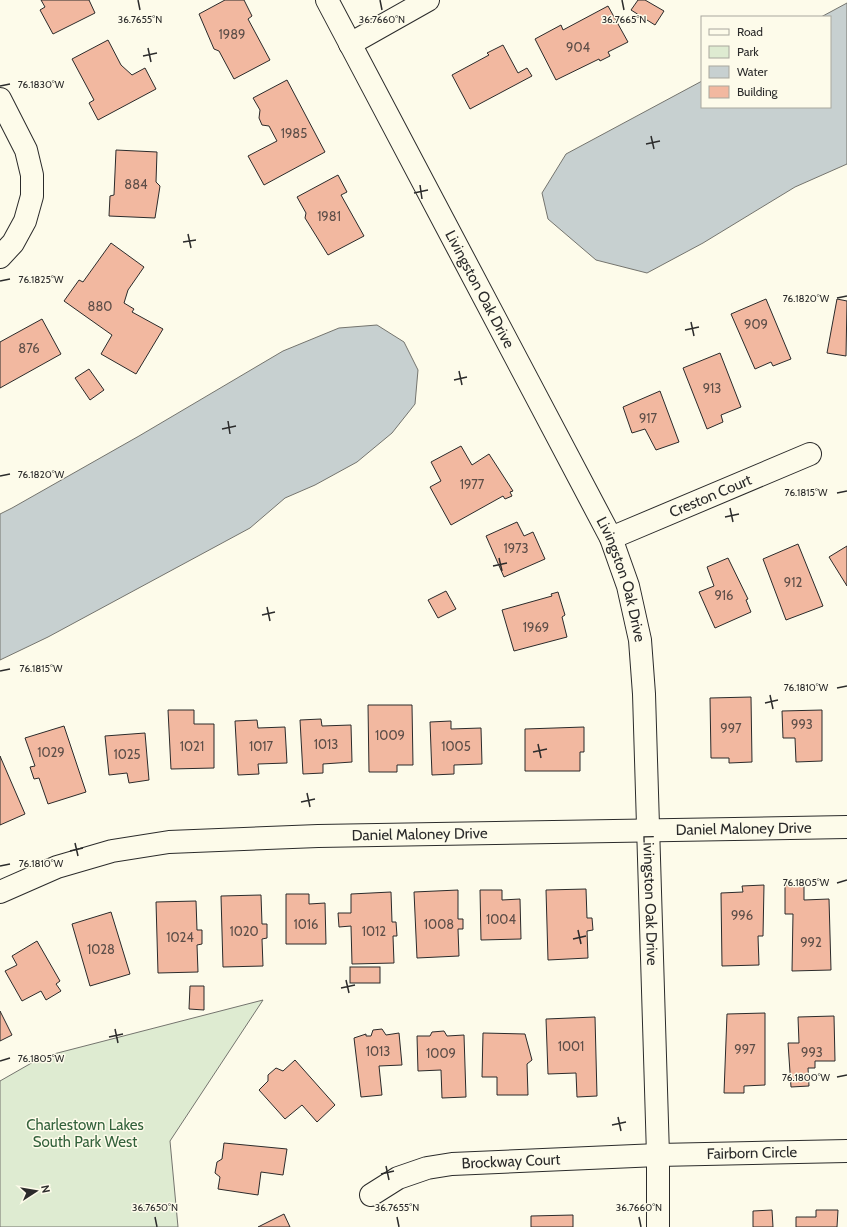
<svg xmlns="http://www.w3.org/2000/svg" width="847" height="1227" viewBox="0 0 847 1227" font-family="Cabin,sans-serif">
<style>
.green{fill:#deebd1;stroke:#74746e}
.water{fill:#c7d0d0;stroke:#74746e}
.building{fill:#f2b8a0;stroke:#2b2b2b}
.lines{fill:none;stroke-linecap:round;stroke-linejoin:round}
.minor-casing{stroke:#2b2b2b;stroke-width:24}
.minor{stroke:#fdfbea;stroke-width:22}
.ticks{fill:none;stroke:#2b2b2b;stroke-width:1.5}
.labels{text-anchor:middle;dominant-baseline:central;stroke-width:3;stroke-linejoin:round;paint-order:stroke}
.number-label{font-size:13px;fill:#5d4e48}
.street-label{font-size:15px;fill:#2b2b2b;stroke:#fdfbea}
.park-label{font-size:15px;fill:#34623c;stroke:#fdfbea}
.ticks-label{font-size:10px;text-anchor:middle;fill:#2b2b2b;stroke:#fdfbea;stroke-width:3;stroke-linejoin:round;paint-order:stroke}
</style>
<rect width="100%" height="100%" fill="#fdfbea"/>
<!-- green -->
<path class="green" d="M263 1000 170 1141 178 1227H0V1081L42 1057Z"/>
<!-- water -->
<g class="water">
<path d="M847 3V164L795 187 703 243 647 273 596 260 548 219 542 193 566 154 702 81V107H830V17H821Z"/>
<path d="M377 325 404 342 418 370 415 404 392 433 357 462 315 485 285 498 250 528 48 637 0 660V514L12 508 139 436 283 351 339 328Z"/>
</g>
<!-- building -->
<g class="building">
<path d="M41 0H89L95 13 53 34 40 10 45 7Z"/>
<path d="M225 0H244L252 16 248 19 270 60 234 79 219 51 214 49 199 14Z"/>
<path d="M638 0H645L664 11 655 25 631 10Z"/>
<path d="M608 6 628 42 608 52 610 56 600 61 599 59 556 80 535 39 561 25 563 30Z"/>
<path d="M108 40 121 65 132 75 145 68 156 89 98 120 89 103 94 100 72 59Z"/>
<path d="M503 45 518 73 527 68 532 76 470 109 452 75 489 55 487 53Z"/>
<path d="M287 80 325 152 264 185 248 156 277 141 269 126 262 125 259 118 260 110 253 98Z"/>
<path d="M116 150 157 152 156 182 160 186 155 218 109 216 110 196 114 195Z"/>
<path d="M338 175 347 192 341 195 364 236 328 255 305 218 306 213 297 197Z"/>
<path d="M111 243 144 267 128 290 124 303 134 309 132 312 163 329 136 374 101 354 112 335 64 301 79 280 83 282Z"/>
<path d="M766 299 791 359 773 366 771 362 755 369 731 314Z"/>
<path d="M837 299 847 301 846 356 827 353Z"/>
<path d="M42 319 61 354 0 388V342Z"/>
<path d="M720 353 741 407 721 415 723 422 707 429 683 368Z"/>
<path d="M89 369 104 390 90 400 75 378Z"/>
<path d="M660 391 679 442 656 450 645 429 632 433 623 407Z"/>
<path d="M461 446 472 465 489 454 513 491 510 492 512 496 505 499 503 496 451 525 430 487 441 481 431 462Z"/>
<path d="M517 522 524 536 533 532 545 559 504 577 486 536Z"/>
<path d="M798 544 823 606 786 620 763 559Z"/>
<path d="M847 546V586L829 557Z"/>
<path d="M728 558 748 599 746 600 751 612 715 628 699 592 714 586 707 567Z"/>
<path d="M446 591 456 609 438 618 428 600Z"/>
<path d="M558 592 565 615 562 617 567 637 514 651 502 610 552 596 551 594Z"/>
<path d="M751 697 752 762 729 763V758H711L710 698Z"/>
<path d="M368 705H412L413 765H397V772H369Z"/>
<path d="M168 710H194V724H214V768L171 769Z"/>
<path d="M822 710V761L796 762 795 738H783L782 711Z"/>
<path d="M321 719 322 726 351 725 352 762 323 764V773L303 774 300 720Z"/>
<path d="M257 720 258 728 285 727 287 763 258 764 259 774 238 775 235 721Z"/>
<path d="M451 721V729L481 728 482 764 454 765V774L432 775 430 722Z"/>
<path d="M64 726 86 792 48 804 39 778 34 779 30 767 35 766 25 738Z"/>
<path d="M584 727V752H580V771H525V729Z"/>
<path d="M145 733 149 780 129 783 127 773 109 775 105 736Z"/>
<path d="M0 756 25 814 0 825Z"/>
<path d="M764 885 763 936H758L759 965 722 966 721 893 743 892 742 886Z"/>
<path d="M785 885H804V900L829 899 831 970 792 971 793 914H785Z"/>
<path d="M586 889 587 918H592L593 930 587 931 588 958 548 960 546 890Z"/>
<path d="M458 890V919H463V929H458L459 956 417 958 414 892Z"/>
<path d="M480 890H502V900L520 899 521 939 481 940Z"/>
<path d="M391 892 392 922H396L397 936H393L394 963 352 964 351 926 339 927 338 913H351V894Z"/>
<path d="M286 894H309V904L325 903 326 944H286Z"/>
<path d="M261 895 262 924H267V938L262 939 263 966 223 967 221 896Z"/>
<path d="M196 901 197 930H202V944L197 945 198 972 158 973 156 902Z"/>
<path d="M111 912 130 974 90 986 72 924Z"/>
<path d="M37 941 60 981 56 984 61 991 46 1000 41 991 22 1001 5 971 17 965 12 956Z"/>
<rect x="350" y="967" width="30" height="16"/>
<path d="M190 986H204V1010L189 1009Z"/>
<path d="M0 1011 12 1035 0 1041Z"/>
<path d="M765 1013V1085L744 1086V1093H724L727 1014Z"/>
<path d="M834 1016 835 1061H815V1068H808L809 1086 791 1087 788 1043H799L798 1017Z"/>
<path d="M595 1017 597 1096 577 1097 576 1073 548 1074 546 1019Z"/>
<path d="M382 1029 386 1035 399 1033 402 1065 379 1066 382 1095 361 1097 354 1038 366 1034V1036H371L373 1030Z"/>
<path d="M444 1031 447 1036 464 1035 466 1097 442 1098 441 1070 418 1071 417 1036H430L432 1032Z"/>
<path d="M483 1033 525 1034 532 1060 527 1064 528 1095H497V1077H482Z"/>
<path d="M295 1060 335 1105 317 1122 302 1105 285 1119 259 1090 268 1081V1075L276 1068 283 1071Z"/>
<path d="M224 1143 287 1149 283 1175 261 1172 258 1195 218 1189 220 1177 215 1173 217 1162 222 1159Z"/>
<path d="M772 1210 773 1227H753V1211Z"/>
<path d="M816 1210H838L837 1227H796V1217H816Z"/>
<path d="M284 1214 290 1227H258Z"/>
<path d="M573 1215V1227H531V1216Z"/>
</g>
<g class="lines">
<defs>
<g id="minor">
<path id="s1" d="M327 0 611 538 628 586 640 640 644 694 658 1155V1227"/>
<path d="M350 44 428 0"/>
<path d="M0 99 26 150 32 175V196L25 221 13 243 0 257"/>
<path id="s2" d="M611 538 810 454"/>
<path id="s3" d="M0 892 57 867 112 851 169 842 318 836 847 827"/>
<path id="s4" d="M371 1195 398 1178 427 1168 452 1164 658 1155 847 1151"/>
</g>
</defs>
<!-- minor casing -->
<use href="#minor" class="minor-casing"/>
<!-- minor -->
<use href="#minor" class="minor"/>
</g>
<!-- ticks -->
<path class="ticks" d="M138 0 140 10M380 0 382 10M622 0 624 10M148 48 151 62M143 56 157 53M0 86 10 84M651 136 654 149M646 144 660 141M420 185 422 199M414 193 428 190M188 234 191 248M183 242 196 240M0 281 10 279M837 298 847 296M691 322 694 336M685 330 699 327M459 371 462 385M454 380 467 377M228 421 230 434M222 429 236 426M0 476 10 474M837 493 847 491M730 508 733 522M725 517 739 514M499 558 502 571M493 566 507 563M267 607 270 621M262 615 275 612M0 671 10 669M837 688 847 686M770 695 773 709M765 703 778 700M538 744 541 758M533 752 547 749M307 793 310 807M301 802 315 799M75 843 78 856M70 851 83 848M0 866 10 864M837 883 847 880M578 930 581 944M573 939 586 936M346 980 349 993M341 988 355 985M115 1029 118 1043M109 1037 123 1034M0 1061 10 1058M837 1077 847 1075M618 1117 621 1131M612 1125 626 1122M386 1166 389 1180M381 1174 394 1171M155 1217 157 1227M397 1217 399 1227M639 1217 641 1227"/>
<g class="labels">
<!-- number labels -->
<g class="number-label">
<text x="232" y="34">1989</text>
<text x="578" y="47">904</text>
<text x="294" y="133">1985</text>
<text x="136" y="184">884</text>
<text x="329" y="216">1981</text>
<text x="100" y="306">880</text>
<text x="756" y="324">909</text>
<text x="29" y="348">876</text>
<text x="712" y="388">913</text>
<text x="648" y="418">917</text>
<text x="472" y="484">1977</text>
<text x="516" y="548">1973</text>
<text x="793" y="582">912</text>
<text x="724" y="595">916</text>
<text x="536" y="627">1969</text>
<text x="802" y="724">993</text>
<text x="731" y="728">997</text>
<text x="390" y="735">1009</text>
<text x="326" y="744">1013</text>
<text x="192" y="746">1021</text>
<text x="261" y="746">1017</text>
<text x="456" y="746">1005</text>
<text x="51" y="752">1029</text>
<text x="127" y="754">1025</text>
<text x="742" y="915">996</text>
<text x="501" y="919">1004</text>
<text x="306" y="924">1016</text>
<text x="439" y="924">1008</text>
<text x="244" y="931">1020</text>
<text x="374" y="931">1012</text>
<text x="180" y="937">1024</text>
<text x="811" y="942">992</text>
<text x="101" y="949">1028</text>
<text x="571" y="1046">1001</text>
<text x="745" y="1049">997</text>
<text x="378" y="1051">1013</text>
<text x="812" y="1052">993</text>
<text x="441" y="1053">1009</text>
</g>
<!-- street labels -->
<g class="street-label">
<text stroke="none"><textPath href="#s1" startOffset="327">Livingston Oak Drive</textPath></text>
<text stroke="none"><textPath href="#s2" startOffset="108">Creston Court</textPath></text>
<text stroke="none"><textPath href="#s1" startOffset="651">Livingston Oak Drive</textPath></text>
<text stroke="none"><textPath href="#s3" startOffset="752">Daniel Maloney Drive</textPath></text>
<text stroke="none"><textPath href="#s3" startOffset="428">Daniel Maloney Drive</textPath></text>
<text stroke="none"><textPath href="#s1" startOffset="975">Livingston Oak Drive</textPath></text>
<text stroke="none"><textPath href="#s4" startOffset="388">Fairborn Circle</textPath></text>
<text stroke="none"><textPath href="#s4" startOffset="147">Brockway Court</textPath></text>
</g>
<!-- park labels -->
<g class="park-label">
<text x="85" y="1125">Charlestown Lakes<tspan x="85" dy="17">South Park West</tspan></text>
</g>
</g>
<g class="ticks-label">
<text x="140" y="23">36.7655°N</text>
<text x="382" y="23">36.7660°N</text>
<text x="624" y="23">36.7665°N</text>
<text x="41" y="88">76.1830°W</text>
<text x="41" y="283">76.1825°W</text>
<text x="806" y="302">76.1820°W</text>
<text x="41" y="478">76.1820°W</text>
<text x="806" y="496">76.1815°W</text>
<text x="41" y="672">76.1815°W</text>
<text x="806" y="691">76.1810°W</text>
<text x="41" y="867">76.1810°W</text>
<text x="806" y="886">76.1805°W</text>
<text x="41" y="1062">76.1805°W</text>
<text x="806" y="1081">76.1800°W</text>
<text x="155" y="1211">36.7650°N</text>
<text x="397" y="1211">36.7655°N</text>
<text x="639" y="1211">36.7660°N</text>
</g>
<!-- legend -->
<rect x="701" y="16" width="130" height="92" fill="#fdfbea" stroke="#a9a89e"/>
<rect x="709" y="29" width="20" height="6" fill="#fdfbea" stroke="#a9a89e"/>
<text x="737" y="36" font-size="12" fill="#2b2b2b">Road</text>
<rect x="709" y="46" width="20" height="12" fill="#deebd1" stroke="#a9a89e"/>
<text x="737" y="56" font-size="12" fill="#2b2b2b">Park</text>
<rect x="709" y="66" width="20" height="12" fill="#c7d0d0" stroke="#a9a89e"/>
<text x="737" y="76" font-size="12" fill="#2b2b2b">Water</text>
<rect x="709" y="86" width="20" height="12" fill="#f2b8a0" stroke="#a9a89e"/>
<text x="737" y="96" font-size="12" fill="#2b2b2b">Building</text>
<!-- north arrow -->
<g transform="translate(36 1191) rotate(78)" stroke="#fdfbea" stroke-width="3" paint-order="stroke">
<path d="M0-3L7 15L0 10L-7 15Z" fill="#2b2b2b"/>
<text y="-6" font-size="11" font-weight="bold" text-anchor="middle" fill="#2b2b2b">N</text>
</g>
</svg>
